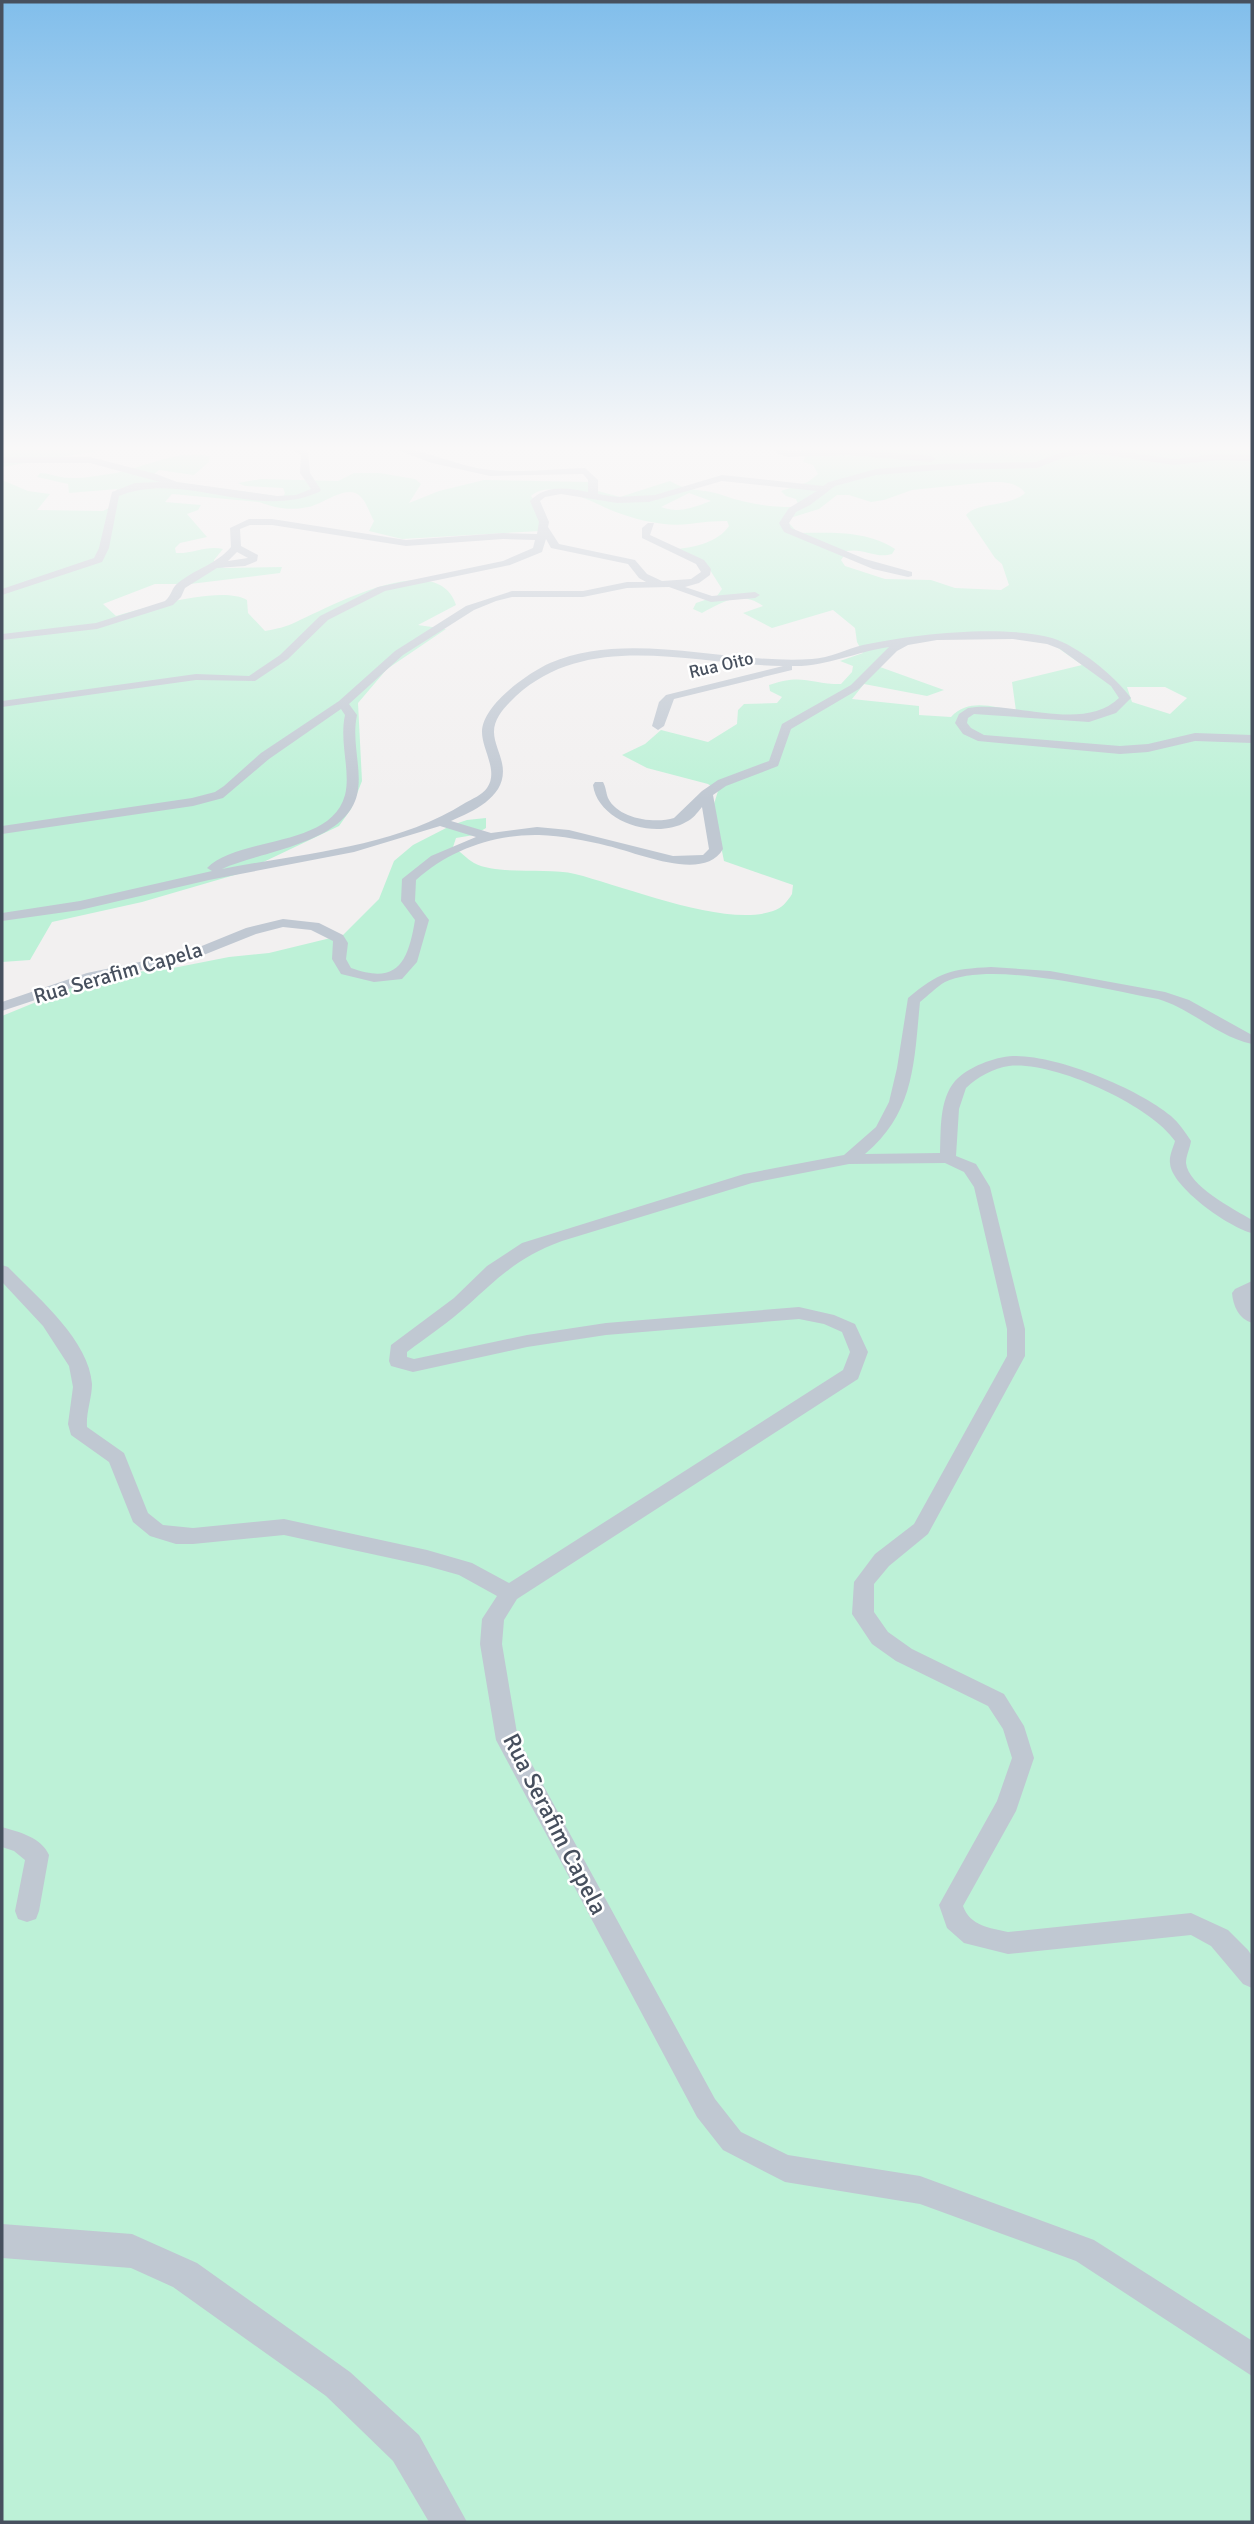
<svg xmlns="http://www.w3.org/2000/svg" width="1254" height="2524" viewBox="0 0 1254 2524" font-family="Signika,sans-serif">
<style>
.green{fill:#bdf1d7;fill-rule:evenodd}
.lines{fill:none;stroke-linecap:round;stroke-linejoin:round}
.minor{fill:#c0c8d2;fill-rule:evenodd}
.tertiary{fill:#c0c8d2;fill-rule:evenodd}
.labels{text-anchor:middle;dominant-baseline:central;stroke-width:5;stroke-linejoin:round;paint-order:stroke}
.far-street-label{font-size:18px;fill:#47505e;stroke:#fff}
.street-label{font-size:21px;fill:#47505e;stroke:#fff}
.near-street-label{font-size:24px;fill:#47505e;stroke:#fff}
</style>
<rect width="100%" height="100%" fill="#f2f0f0"/>
<!-- green -->
<g class="green">
<path d="M2 447H122L2 467Z"/>
<path d="M802 447H1252V2522H2V1016L102 975 168 969 229 957 269 953 343 935 379 899 394 861 413 845 452 825 467 820 486 818V828L474 835 456 838 453 847C460 851 467 859 474 863 499 876 547 867 575 874 624 886 725 928 773 911 782 908 787 902 792 894L793 885 724 861 713 807 718 791 708 784 647 768 622 755 645 744 661 730 708 742 737 724 738 710 744 704 777 703 782 697 770 691 769 685C802 673 810 684 841 684L852 672 853 666 840 661 863 653 857 642 855 628 833 610 772 628 743 613 763 606C741 590 722 602 702 613L693 609 696 603 717 596 722 589 710 570 678 549C696 547 718 542 729 526L727 521C714 521 702 522 689 524 664 527 637 520 613 511 593 503 552 478 531 496L539 506 540 531 402 539 369 531 374 521C370 514 366 501 360 496 347 483 322 505 308 507 289 511 276 508 259 502L172 494 165 502 201 505 198 510 187 514 207 537 180 543 175 548 176 553C193 554 207 545 223 549L214 560V565L225 568 282 567 280 573 190 584H155L103 604 116 616C144 608 222 585 247 600L248 613 265 631C276 629 286 627 296 622 329 607 438 547 456 605L418 625 446 629 387 669 358 703 362 781 351 809 339 826 238 874 142 902 52 922 30 960 2 962V480L28 491 50 494 37 510 103 511 113 506 117 489 69 493 68 484 37 477 40 473C48 473 54 476 61 477 76 480 95 476 110 474 147 468 170 450 210 456L209 462 194 475 159 470 154 474 168 481 283 497 285 493 283 488 245 486 238 483 261 479 338 481 354 473H379L415 479 421 484 409 503 439 491 484 480 592 482 598 491 620 497 670 481C690 493 703 488 722 495 745 503 767 507 792 507L798 504 796 499 786 496 781 491 808 482 818 474 813 465 803 462 806 455ZM988 482C1000 482 1017 481 1025 493 1010 507 977 502 966 515L995 558 1002 564 1009 585 1001 590 955 588 931 580 885 579 845 566 841 560 847 551C864 548 876 559 892 554L895 549C865 530 832 533 798 533L789 523 790 518 819 509 837 495H849L871 502 884 500 912 490ZM689 493 711 501C694 507 679 514 661 507ZM1020 636 1054 645 1082 665 1012 682 1016 711C993 707 969 698 951 717L919 715V706L852 699 864 684 927 696 944 690 880 667C884 662 889 655 895 651 922 632 987 638 1020 636ZM1127 687H1165L1187 698 1170 714 1132 702Z"/>
</g>
<g class="lines">
<!-- minor -->
<g class="minor">
<path d="M287 447H297L308 452 310 473 321 490 319 492C255 521 184 470 119 496L109 548 102 562 2 595V589L94 558 99 548 112 492 135 483 160 482 90 463H2V457H90L156 474 177 482 277 496 296 495 311 489 300 473 301 455Z"/>
<path d="M389 447C423 447 456 467 491 470 522 473 554 469 585 468L598 480V494L617 497 655 495 722 475 823 486 829 482 876 469 939 464 1036 462 1060 453 1093 447 1174 459 1218 454 1252 455V461L1218 460 1174 465 1093 453 1065 457 1037 468 939 470 876 475 835 486 810 505 796 512 789 523 791 528 865 559 912 572V576L908 577 873 569 784 532 779 523 789 508 817 491 722 481 649 502 617 503 561 494 545 497 540 501 549 522 548 527 559 544 635 560 647 574 662 581 691 579 701 572 696 564 642 538V528L648 523H654L650 535 704 560 711 569 710 575 699 583 685 587 712 596 755 592 760 595 755 598 711 602 669 587 627 588 583 597H512L496 601 474 610 403 655 349 704 357 715C351 743 363 770 357 795 345 844 261 851 222 869 302 853 394 848 465 803 472 799 482 795 487 788 499 771 482 750 482 732 482 705 528 673 550 663 628 629 729 665 812 659 830 658 846 649 863 645 914 634 1002 624 1052 638 1078 646 1115 676 1131 698L1116 713 1089 722 974 714 968 718 967 723 971 728 984 735 1120 746 1148 744 1195 733 1252 735V743L1195 741 1148 752 1120 754 978 741 963 734 955 723 959 714 968 708C1014 700 1083 733 1119 698L1111 686 1060 649 1047 644 1013 639 937 640 908 645 897 651 859 689 791 729 778 766 726 786 713 795 723 849C704 883 636 852 608 846 585 840 562 836 539 835 494 834 449 850 416 880L415 901 429 920 417 962 402 979 374 982 341 974 332 959 333 941 311 930 283 927 256 934 196 958 96 980 2 1011V1002L87 973 187 952 246 928 283 919 319 923 343 935 348 943 346 959 351 968C398 985 408 962 415 920L401 901 402 879 431 856 476 837 440 826 354 852 209 880 80 910 2 921V913L80 901 212 871 207 868C239 836 331 848 345 795 351 771 339 743 345 715L341 709 269 759 223 798 193 806 2 834V826L192 798 215 792 224 786 261 753 339 701 395 651 466 606 512 591H583L627 582H646L639 578 628 564 551 548 546 539 542 552 510 565 385 591 328 620 288 659 255 681 196 680 2 707V701L196 674 249 676 280 655 320 616 378 587 503 561 533 548 535 540 503 539 406 546 272 525H250L240 529 241 546 258 555 257 561 245 566 217 568 185 588 181 597 173 605 97 629 2 640V634L96 623 165 601C172 595 172 587 178 583 195 569 217 564 231 547L230 528 249 519H272L406 540 503 533 537 534 539 522 530 501C546 484 568 488 588 492V480L583 474 490 476 432 463ZM237 552 248 558 228 561ZM889 647 851 685 782 724 769 761 718 780 702 791 674 818C655 824 618 819 608 798 606 793 606 787 603 782H595L593 785C598 822 655 840 686 822 693 819 697 813 702 807L709 849 703 855 673 856 569 830 537 827 491 833 451 821C476 810 509 795 502 763 500 753 494 742 494 732 494 717 506 706 516 696 589 629 695 665 783 666L666 695 659 702 652 726 658 730 664 726 674 699 792 670V666C826 667 855 652 889 647Z"/>
<path d="M774 447H782L788 451 848 449 931 456 936 459 931 462 848 455 788 457 778 454Z"/>
<path d="M991 967 1050 971 1165 992 1189 1000 1252 1035V1044C1218 1037 1192 1009 1158 999 1106 990 993 960 945 982 936 987 928 996 920 1002 914 1062 915 1112 865 1154L940 1153C941 1130 939 1100 955 1081 968 1067 994 1057 1013 1056 1057 1055 1137 1088 1171 1116 1179 1123 1185 1132 1191 1141 1190 1148 1186 1156 1186 1163 1188 1186 1234 1209 1252 1220V1233C1230 1228 1171 1187 1170 1163 1169 1156 1173 1148 1175 1141 1150 1105 1054 1061 1009 1066 994 1068 977 1077 966 1088L959 1109 956 1156 976 1164 990 1187 1025 1329V1356L928 1534 889 1566 874 1584V1612L888 1632 912 1649 1004 1694 1024 1726 1034 1758 1016 1811 963 1906C970 1926 990 1928 1008 1932L1191 1913 1228 1930 1248 1950 1252 1956V1988L1243 1984 1211 1946 1191 1935 1008 1954 964 1943 947 1928 939 1905 997 1801 1012 1758 1003 1729 988 1706 896 1661 872 1644 852 1614 854 1582 875 1554 914 1524 1007 1356V1329L974 1187 964 1172 945 1163 849 1164 752 1183 562 1241C519 1257 501 1275 468 1305 449 1322 427 1337 407 1352V1357L414 1359 527 1335 606 1323 799 1307 834 1315 855 1324 868 1352 858 1379 517 1599 504 1620 502 1644 518 1739 715 2099 741 2132 788 2155 920 2176 1094 2240 1251 2340 1252 2376 1076 2261 920 2204 785 2182 723 2150 697 2117 496 1740 480 1644 482 1619 497 1596 459 1575 427 1566 284 1535 193 1544H176L150 1536 133 1522 109 1462 71 1435 68 1424 73 1387 69 1366 43 1326 2 1282V1265L8 1267C37 1297 89 1340 92 1384 92 1398 86 1412 87 1427L124 1453 148 1513 163 1525 193 1528 284 1519 427 1550 472 1563 509 1583 843 1370 850 1352 842 1332 824 1324 799 1319 606 1335 527 1347 413 1372 391 1366 389 1361 391 1345 454 1298 487 1266 522 1243 744 1174 844 1155 876 1127 889 1102 897 1068 908 998C939 972 951 969 991 967Z"/>
<path d="M1252 1281V1323C1239 1319 1233 1306 1232 1293L1235 1289Z"/>
<path d="M2 1827C19 1832 41 1837 49 1855L39 1911 36 1919 27 1922 18 1919 15 1911 25 1860 14 1851 2 1847Z"/>
</g>
<!-- tertiary -->
<path class="tertiary" d="M2 2224 132 2234 197 2263 350 2372 419 2435 467 2522H429L393 2461 326 2396 173 2287 131 2268 2 2258Z"/>
</g>
<!-- sky -->
<linearGradient id="sky" x2="0" y2="1"><stop stop-color="#81beeb"/><stop offset="0.56" stop-color="#f9f8f8"/><stop offset="1" stop-color="#f9f8f8" stop-opacity="0"/></linearGradient>
<rect width="1254" height="800" fill="url(#sky)"/>
<g class="labels">
<!-- far-street labels -->
<g class="far-street-label">
<text transform="translate(721 665) rotate(-13)">Rua Oito</text>
</g>
<!-- street labels -->
<g class="street-label">
<text transform="translate(118 973) rotate(-16)">Rua Serafim Capela</text>
</g>
<!-- near-street labels -->
<g class="near-street-label">
<text transform="translate(555 1824) rotate(63)">Rua Serafim Capela</text>
</g>
</g>
<!-- border -->
<rect width="1254" height="2524" fill="none" stroke="#47505e" stroke-width="7"/>
</svg>
